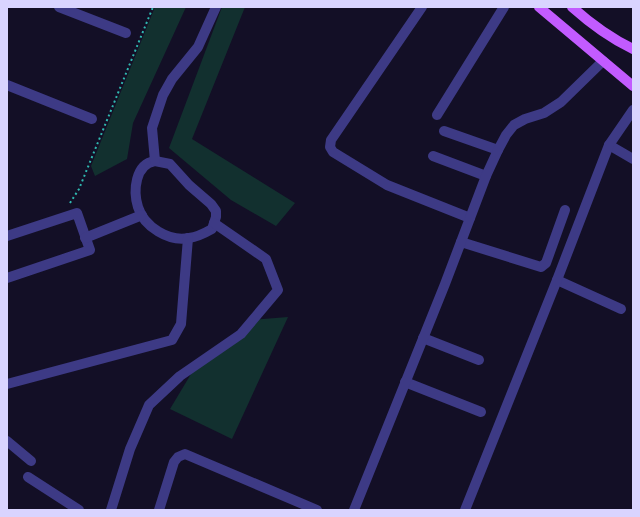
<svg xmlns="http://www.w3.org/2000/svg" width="640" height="517" viewBox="0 0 640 517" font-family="Jost,sans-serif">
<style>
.green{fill:#12302f}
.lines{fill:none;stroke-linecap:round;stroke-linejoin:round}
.path{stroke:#2fb8b0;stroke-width:2;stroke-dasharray:2 3;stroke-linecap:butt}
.minor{stroke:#3d3a85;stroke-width:10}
.major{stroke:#c25bff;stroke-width:10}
</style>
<rect width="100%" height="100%" fill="#130f26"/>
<!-- green -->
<g class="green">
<path d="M155 7H186L133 123 127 159 95 176 91 166Z"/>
<path d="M222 7H245L192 139 295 203 276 226 231 200 169 148Z"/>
<path d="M288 317 232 439 170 409 194 369 251 320Z"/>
</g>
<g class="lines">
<!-- path -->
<path class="path" d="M70 203 79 189 153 7"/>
<!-- minor -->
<g class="minor">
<path d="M59 7 126 33"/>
<path d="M422 7 331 140 330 147 333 152 387 185 470 218"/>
<path d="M7 85 92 119"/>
<path d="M437 115 504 7"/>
<path d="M444 131 498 150"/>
<path d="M609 145 633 159"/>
<path d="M433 156 486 176"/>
<path d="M155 161 170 164 189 185 211 204 216 211V217L212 229C205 233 197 237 189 238 169 242 144 227 138 207 133 191 135 164 155 161Z"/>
<path d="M155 161 152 128 163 95 172 79 198 47 216 7"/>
<path d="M7 236 77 213 90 250 7 278"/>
<path d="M85 238 142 215"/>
<path d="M461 242 541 267 546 263 565 210"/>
<path d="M557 280 621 309"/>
<path d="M423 338 479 360"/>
<path d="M405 382 481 412"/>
<path d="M7 384 172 340 181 324 188 238"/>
<path d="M7 441 31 461"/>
<path d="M28 477 79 510"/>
<path d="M111 510 130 449 149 405 180 376 241 334 278 290 266 259 214 223"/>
<path d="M159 510 174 462 178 457 185 454 317 510"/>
<path d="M354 510 445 284 486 176 498 150 506 135 514 125 525 119 544 113 561 102 603 61"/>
<path d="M465 510 557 280 609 145 633 110"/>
</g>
<!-- major -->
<g class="major">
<path d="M539 7 633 86"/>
<path d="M572 7C591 24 610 38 633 49"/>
</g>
</g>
<!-- border -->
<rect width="640" height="517" fill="none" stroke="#d9d4ff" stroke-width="16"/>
</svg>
